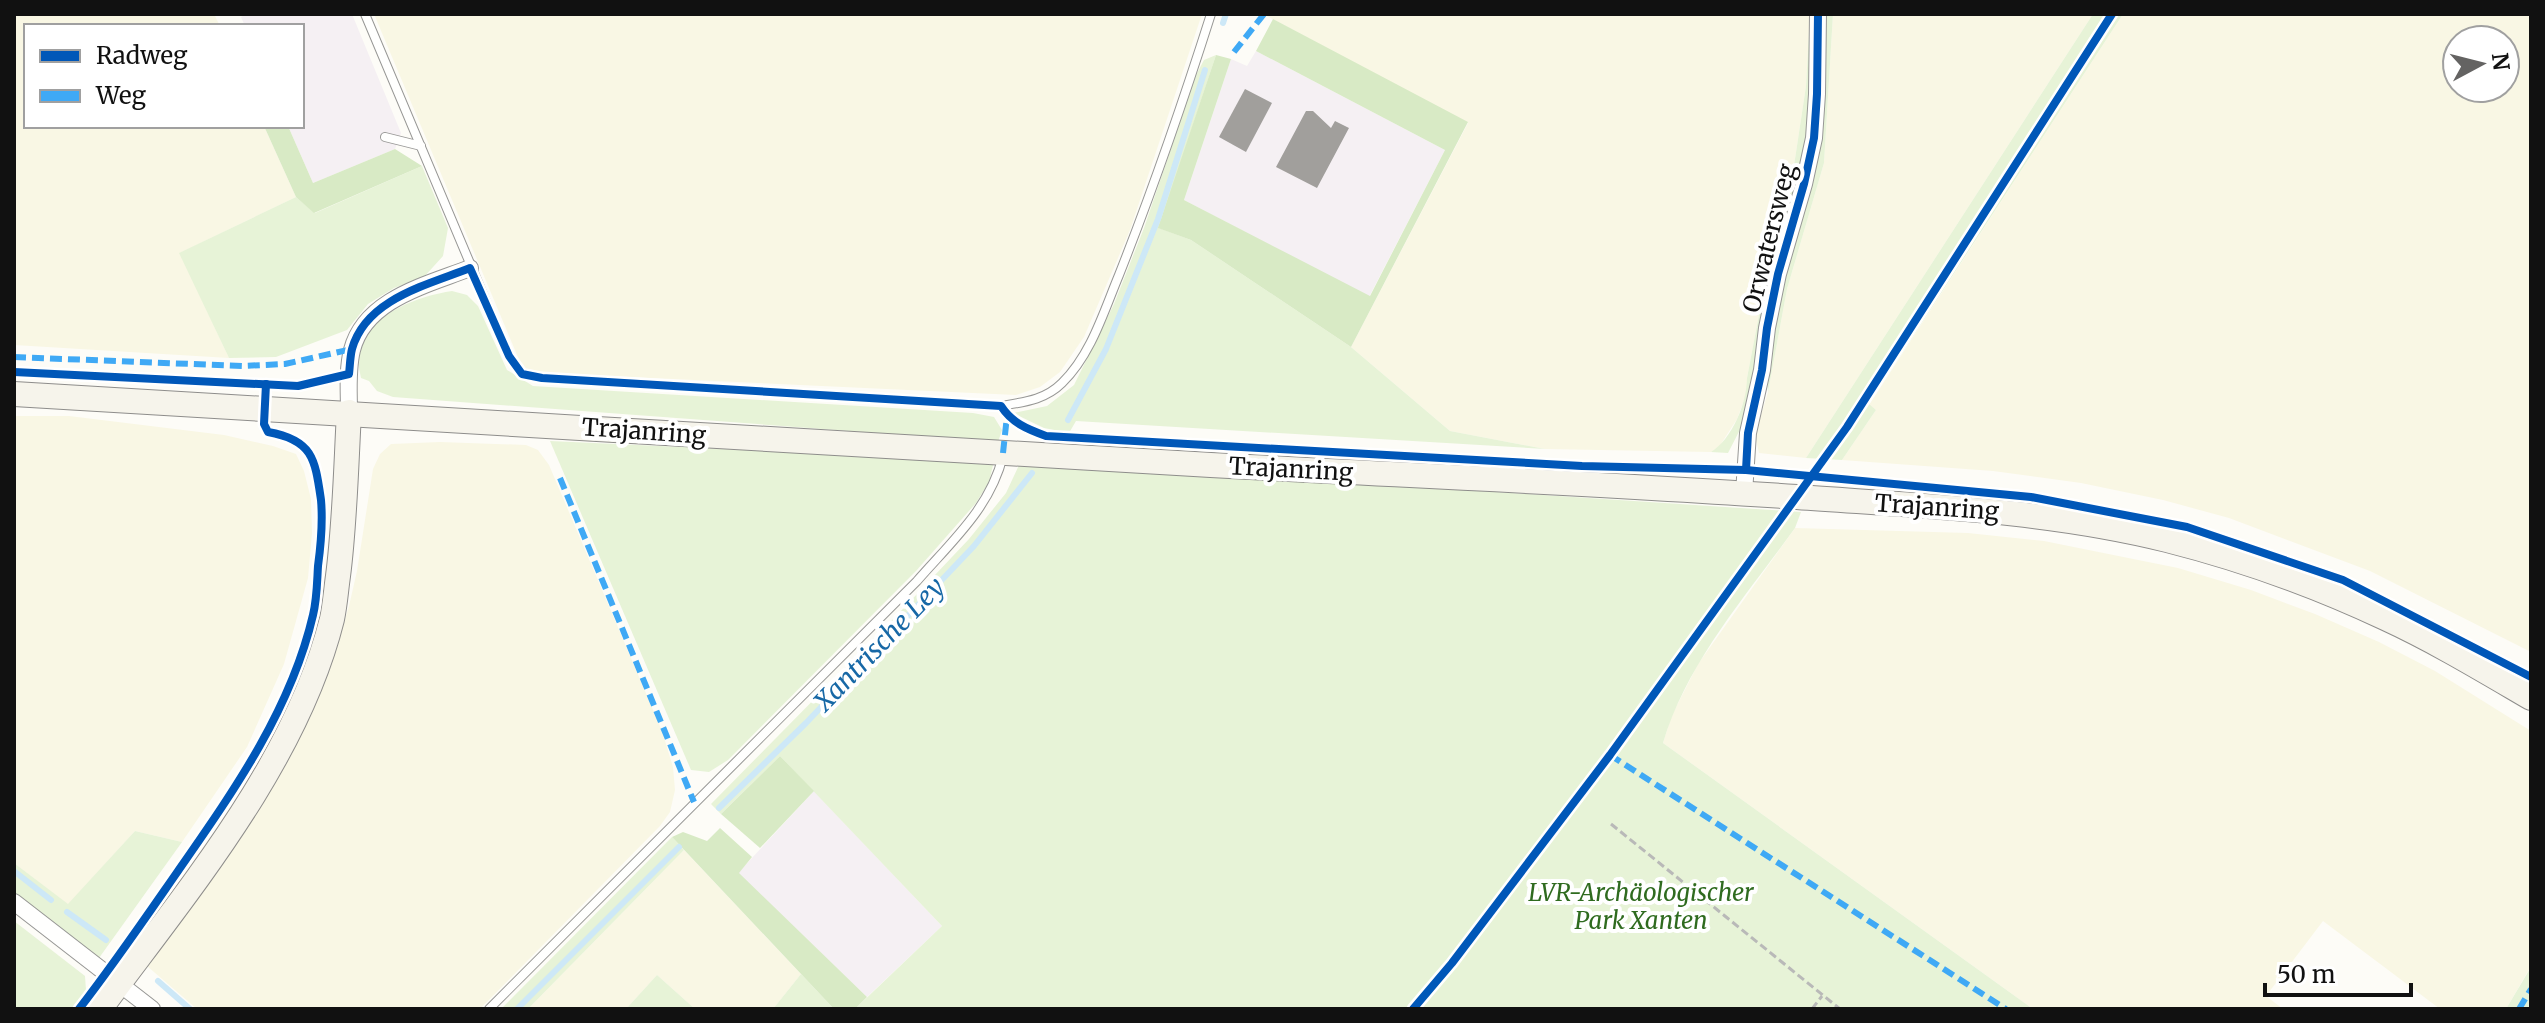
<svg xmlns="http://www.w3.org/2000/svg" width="2545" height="1023" viewBox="0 0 2545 1023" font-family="Merriweather,serif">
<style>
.industrial{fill:#f5f0f3}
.farmland{fill:#f9f7e4;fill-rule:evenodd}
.green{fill:#e7f3d7}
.forest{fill:#d8eac5}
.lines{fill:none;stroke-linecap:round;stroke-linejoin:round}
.stream{stroke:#cde8f7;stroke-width:6}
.building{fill:#a19f9c}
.lane-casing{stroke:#979795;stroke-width:10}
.street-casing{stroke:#979795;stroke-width:18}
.secondary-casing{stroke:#8e8d8b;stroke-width:26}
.path{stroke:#b9b9b8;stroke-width:3;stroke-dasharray:8 4;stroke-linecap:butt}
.lane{stroke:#fffffe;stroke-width:8}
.street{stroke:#fffffe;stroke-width:16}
.secondary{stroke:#f6f4eb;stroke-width:24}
.quiet{stroke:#3fa9f5;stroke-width:6;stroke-dasharray:12 6;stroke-linecap:butt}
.cycleway-casing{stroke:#fff;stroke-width:13}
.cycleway{stroke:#0057b8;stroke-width:8}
.labels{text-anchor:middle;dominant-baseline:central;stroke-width:8;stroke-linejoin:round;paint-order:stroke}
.street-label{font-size:24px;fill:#111;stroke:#fff}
.park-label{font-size:24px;font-style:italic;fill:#2f6b1f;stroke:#fff}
.water-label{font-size:26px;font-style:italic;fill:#1768a6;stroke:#fff}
</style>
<rect width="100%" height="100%" fill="#fdfcf7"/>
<!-- industrial -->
<g class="industrial">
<path d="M246 14H352L401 133 395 149 313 183 288 126H302V26H245L241 17Z"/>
<path d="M1256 51 1445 150 1369 297 1184 200 1231 59 1247 66Z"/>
<path d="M814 791 942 926 867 997 738 873Z"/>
</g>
<!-- farmland -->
<g class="farmland">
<path d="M14 14H214L220 26H26V126H264L296 197 180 253 229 358 14 345Z"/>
<path d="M374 14H1202L1130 230 1084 337 1060 372 1040 387 1016 395 544 373 526 369 520 362Z"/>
<path d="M1263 14H1810L1806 86 1787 212 1765 283 1747 378V392L1737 419 1719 447 1711 452 1545 449 1450 431 1351 347 1468 123Z"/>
<path d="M1833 14H2093L1806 458 1759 453 1756 440 1758 425 1768 392 1787 289 1824 163Z"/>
<path d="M2123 14H2531V652L2370 571 2229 518 2163 500 2081 483 1993 471 1842 460 1876 410 1869 405ZM2457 40H2505V88H2457Z"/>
<path d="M14 416H69L224 435 273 446 296 454 304 471 311 499 312 533 308 578 284 664 247 747 182 842 135 831 68 905 14 863Z"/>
<path d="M440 442 526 445 538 450 549 465 662 731 673 767 675 790 670 812 660 826 480 1009H197L147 966 276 780 309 717 332 661 349 606 357 571 373 469 380 454 391 444Z"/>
<path d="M1795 528 1968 533 2044 541 2178 568 2251 590 2315 614 2379 642 2435 671 2531 731V966L2506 1009H2440L2323 921 2266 996 2283 1009H2033L1663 743 1671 717 1698 664Z"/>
<path d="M684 850 801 974 773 1009H695L657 975 626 1009H528Z"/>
</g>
<!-- green -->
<g class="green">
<path d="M1810 14H1815L1810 134 1747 416 1728 453 1711 452C1732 439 1747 403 1747 378L1765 283 1787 212 1806 86Z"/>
<path d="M1824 14H1833L1824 163 1787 289 1768 392 1766 365 1774 317 1816 156Z"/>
<path d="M2093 14H2123L1869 404 1876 410 1842 460 1806 458Z"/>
<path d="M1216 55 1159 228 1191 240 1351 347 1450 431 1545 449 1076 421 1069 433 1044 428 1013 413 1047 406 1074 385 1114 304 1144 228 1196 75 1204 60Z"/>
<path d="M422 166 448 228 443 256 424 277 394 288 368 304 347 330 276 357 229 358 179 253 296 197 315 213Z"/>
<path d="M452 291 467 295 478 306 507 370 533 386 973 413 994 417 1002 430 998 442 393 397 377 391 369 381 361 378C359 368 356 357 359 347 372 313 419 296 452 291Z"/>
<path d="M550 441 994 461 989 482 976 503 916 571 728 760 709 772 691 770Z"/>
<path d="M1042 462 1801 512 1795 528C1747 595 1687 662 1663 743L2033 1009H855L942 926 780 756 721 814 711 804 900 612 969 539 1006 493 1020 463Z"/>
<path d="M135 831 182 842 99 958 14 892V863L68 904Z"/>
<path d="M672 837 684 850 528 1009H501Z"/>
<path d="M14 921 85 976 86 990 72 1009H14Z"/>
<path d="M2531 967V1005L2529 1009H2506Z"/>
<path d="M801 974 834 1009H773Z"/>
<path d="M657 975 695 1009H626Z"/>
</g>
<!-- forest -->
<g class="forest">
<path d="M1273 19 1468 122 1351 347 1191 240 1158 228 1216 55 1231 59 1184 200 1370 296 1445 150 1256 51Z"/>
<path d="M264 126H288L313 183 395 149 422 166 314 213 296 197Z"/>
<path d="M780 756 814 791 760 848 721 814Z"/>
<path d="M720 828 752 857 739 873 867 997 855 1009H834L672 837 683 832 707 841Z"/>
</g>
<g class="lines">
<!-- stream -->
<g class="stream">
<path d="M1223 23 1226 14"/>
<path d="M1068 420 1106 349 1158 219 1205 70"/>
<path d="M719 808 806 723 974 546 1032 473"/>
<path d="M14 871 51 900"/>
<path d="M67 912 106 940"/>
<path d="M158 981 190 1009"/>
<path d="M517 1009 679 847"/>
</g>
</g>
<!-- building -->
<g class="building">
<path d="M1245 89 1272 103 1246 152 1219 137Z"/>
<path d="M1306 111H1313L1331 128 1335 121 1349 128 1317 188 1276 167Z"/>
</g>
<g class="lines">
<defs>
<g id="lane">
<path d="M365 14 509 356 522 374 542 378 1001 406C1024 402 1045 400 1062 383 1091 355 1104 311 1119 275 1153 189 1183 102 1211 14"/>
<path d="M385 137 421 146"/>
<path d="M489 1009 917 581C952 541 990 508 1003 456"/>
</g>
<g id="street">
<path d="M349 412C349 392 347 370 352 350 365 299 427 285 470 268"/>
<path d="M1744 493 1748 433 1762 370 1767 328 1778 274 1804 184 1814 138 1817 94 1818 14"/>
<path d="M14 902 152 1009"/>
</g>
<g id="secondary">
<path d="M14 394C407 417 801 442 1194 464 1395 475 1597 483 1797 497 1921 506 2046 510 2167 540 2242 559 2315 585 2385 618 2435 641 2483 670 2531 698"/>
<path d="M100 1009C187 891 296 763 332 619 335 605 336 590 338 576 345 522 346 467 349 412"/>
</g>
</defs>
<!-- lane casing -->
<use href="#lane" class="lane-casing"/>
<!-- street casing -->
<use href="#street" class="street-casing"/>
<!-- secondary casing -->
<use href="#secondary" class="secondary-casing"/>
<!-- path -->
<g class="path">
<path d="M1611 824 1840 1009"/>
<path d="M1812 1009 1822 996"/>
</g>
<!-- lane -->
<use href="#lane" class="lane"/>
<!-- street -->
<use href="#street" class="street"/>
<!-- secondary -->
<use href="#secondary" class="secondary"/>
<!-- quiet -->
<g class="quiet">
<path d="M1234 52 1264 14"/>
<path d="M14 357 242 366 285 364 352 349"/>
<path d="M1003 453 1007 416"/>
<path d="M560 478 694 802"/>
<path d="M1610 755 2006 1009"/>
<path d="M2519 1009 2531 989"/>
</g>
<defs>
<g id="cycleway">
<path d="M14 372 298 386 349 374C350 366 350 357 352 349 366 299 427 285 470 268L509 356 522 374 542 378 1001 406C1012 423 1027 429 1046 436L1582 466 1746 470 2031 497 2187 527 2343 580 2531 677"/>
<path d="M1746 470 1748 433 1762 370 1767 328 1778 274 1804 184 1814 138 1817 94 1818 14"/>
<path d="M79 1009C114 964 146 917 178 871 233 792 291 710 313 615 317 599 317 582 318 566 321 544 323 523 321 500 315 459 313 440 268 432L264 424 266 384"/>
<path d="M1413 1009 1452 963 1610 755 1847 427 2112 14"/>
</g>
</defs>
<!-- cycleway casing -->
<use href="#cycleway" class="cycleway-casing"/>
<!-- cycleway -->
<use href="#cycleway" class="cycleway"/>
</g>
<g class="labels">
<!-- street labels -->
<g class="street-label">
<text transform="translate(1769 238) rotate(-76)">Orwatersweg</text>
<text transform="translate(644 431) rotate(4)">Trajanring</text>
<text transform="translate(1291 469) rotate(3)">Trajanring</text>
<text transform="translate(1937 507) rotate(4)">Trajanring</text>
</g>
<!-- park labels -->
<g class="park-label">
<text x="1641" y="892">LVR-Archäologischer<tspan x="1641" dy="28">Park Xanten</tspan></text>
</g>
<!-- water labels -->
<g class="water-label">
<text transform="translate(879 644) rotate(-46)">Xantrische Ley</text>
</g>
</g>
<!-- border -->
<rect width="2545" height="1023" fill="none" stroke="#111111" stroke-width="32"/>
<!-- legend -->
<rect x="24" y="24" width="280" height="104" fill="#ffffff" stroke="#a0a0a0" stroke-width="2"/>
<rect x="40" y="50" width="40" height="12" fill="#0057b8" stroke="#a0a0a0" stroke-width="2"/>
<text x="96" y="64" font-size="24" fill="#111111">Radweg</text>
<rect x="40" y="90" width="40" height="12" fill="#3fa9f5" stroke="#a0a0a0" stroke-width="2"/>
<text x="96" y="104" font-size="24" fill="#111111">Weg</text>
<!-- north arrow -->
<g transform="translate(2481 64) rotate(83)"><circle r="38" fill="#ffffff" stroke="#a0a0a0" stroke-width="2"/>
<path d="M0-6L14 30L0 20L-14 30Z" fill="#646362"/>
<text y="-12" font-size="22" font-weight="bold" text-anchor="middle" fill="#111111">N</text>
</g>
<!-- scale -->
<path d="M2265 983v12h146v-12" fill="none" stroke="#111111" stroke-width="4"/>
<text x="2277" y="983" font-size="24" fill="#111111" stroke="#ffffff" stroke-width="6" paint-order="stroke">50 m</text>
</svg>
